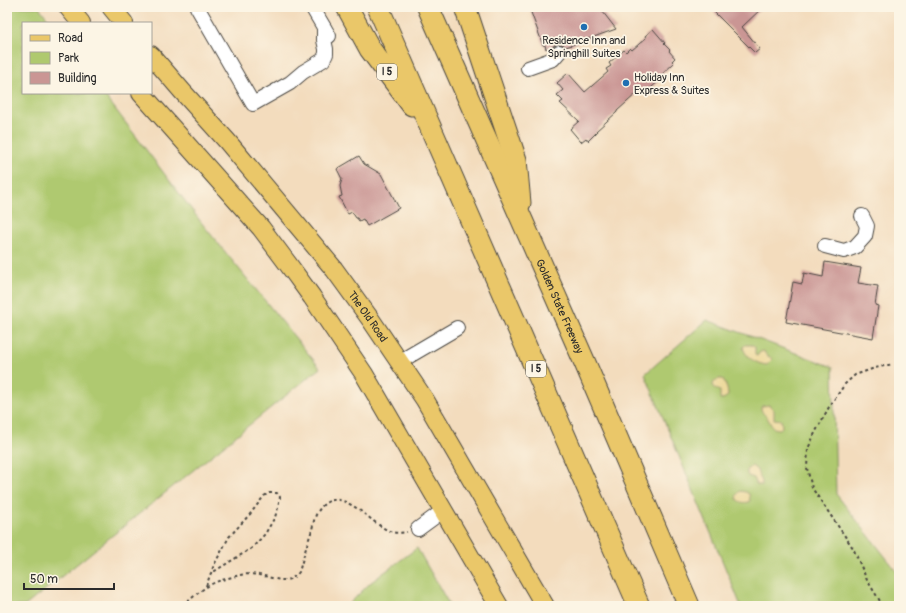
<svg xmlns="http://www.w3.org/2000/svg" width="906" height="613" viewBox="0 0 906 613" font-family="Pangolin,sans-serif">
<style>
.green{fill:#afc96f;stroke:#6d7a4d}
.sand{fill:#eeda9e;stroke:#8c8264}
.building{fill:#ca9694}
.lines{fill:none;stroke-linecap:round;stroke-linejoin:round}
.minor-casing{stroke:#494641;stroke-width:16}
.major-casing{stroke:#494641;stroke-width:20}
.highway-casing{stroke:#494641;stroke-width:23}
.path{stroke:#494641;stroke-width:2;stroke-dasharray:3 3;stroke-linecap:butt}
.minor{stroke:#fff;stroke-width:14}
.major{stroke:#eac769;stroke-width:18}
.highway{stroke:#eac769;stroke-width:21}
.poi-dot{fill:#1f6fb2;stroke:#fcf5e5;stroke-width:1.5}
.labels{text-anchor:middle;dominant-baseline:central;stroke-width:3.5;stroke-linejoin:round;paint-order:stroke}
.shield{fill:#fcf5e5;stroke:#6a6863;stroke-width:1}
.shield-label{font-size:10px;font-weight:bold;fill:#2b2b2b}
.poi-label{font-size:11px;fill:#2b2b2b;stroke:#fcf5e5}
.street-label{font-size:11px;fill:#2b2b2b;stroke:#fcf5e5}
</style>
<rect width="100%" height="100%" fill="#fcf5e5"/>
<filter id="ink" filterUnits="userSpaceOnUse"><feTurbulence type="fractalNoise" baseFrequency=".025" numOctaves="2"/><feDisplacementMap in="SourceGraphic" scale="8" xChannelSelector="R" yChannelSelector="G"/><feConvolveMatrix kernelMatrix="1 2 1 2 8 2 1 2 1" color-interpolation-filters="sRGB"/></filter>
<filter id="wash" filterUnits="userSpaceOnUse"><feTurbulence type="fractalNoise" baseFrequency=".012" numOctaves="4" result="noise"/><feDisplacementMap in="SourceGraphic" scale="16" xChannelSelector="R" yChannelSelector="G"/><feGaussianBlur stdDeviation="0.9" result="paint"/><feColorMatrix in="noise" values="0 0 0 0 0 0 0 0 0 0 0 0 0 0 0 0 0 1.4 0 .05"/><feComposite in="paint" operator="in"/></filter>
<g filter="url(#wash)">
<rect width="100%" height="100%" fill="#f3dcbd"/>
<!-- green -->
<g class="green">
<path d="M7 7H39L51 23H23V93H103L204 226 320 368 25 606H7Z"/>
<path d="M707 320 833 367 836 494 899 574V606H741L645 374Z"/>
<path d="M417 548 450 606H347L370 583Z"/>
</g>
<!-- sand -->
<g class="sand">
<path d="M745 345H752L754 346 755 348V355L757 356 760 352 764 351 766 355 770 357 772 359 771 361 767 365C756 364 745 357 743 347Z"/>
<path d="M719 379H723C726 384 728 390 728 396L723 399H720V391L714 388 713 384 715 381Z"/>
<path d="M769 405 774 410V419L781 420 782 427 780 429C771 429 772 425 768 419 765 414 761 413 761 407L762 406Z"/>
<path d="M752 466 757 470C758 477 763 479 762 485H757L754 478 748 476 747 474V469L750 467Z"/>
<path d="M740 491 746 492 749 494 750 501C741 506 731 498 740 491Z"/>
</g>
<g id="blocks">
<!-- building -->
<g class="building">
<path d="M529 7H599L616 29 566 47 564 45 560 44H556L552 47 546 49 545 45H543Z"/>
<path d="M709 7H763L742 27 760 49 755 53Z"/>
<path d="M653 29 665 43 664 44 670 50 669 51 675 58 672 61 674 63 658 78 660 80 645 93 643 91 639 95 637 93 617 111V112L596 131 597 132 588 141 586 138 581 142 570 129 579 121 560 103 563 101 557 95 563 90 557 83 568 73 585 92 608 72 606 69 611 66 609 63 624 50 626 52 630 48 632 50 646 38 645 36Z"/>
<path d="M359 156 364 164 381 174 399 208 367 226 363 219 359 221 357 218H356L352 212 348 214 339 197 342 196 340 186 342 179 337 169Z"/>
<path d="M825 262 861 268 858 283 878 286 875 305 878 306 873 338 786 322 793 282 802 284 804 273 823 277Z"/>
</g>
</g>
</g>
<g filter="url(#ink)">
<use href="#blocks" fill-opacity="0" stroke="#494641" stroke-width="1"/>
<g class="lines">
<defs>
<g id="minor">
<path d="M197 7 253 104 290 83 303 72 323 60 326 54V49L324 40V28"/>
<path d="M312 7 329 36"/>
<path d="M528 68 553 59 559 52"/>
<path d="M825 246 844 251 855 247 865 236 867 226 862 216"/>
<path d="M399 362 457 328"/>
<path d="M418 529 444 510"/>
</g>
<g id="major">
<path d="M68 7 81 23"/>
<path d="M111 7 124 23"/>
<path id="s1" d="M151 55 182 91 227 141 334 269 371 320 425 400 545 606"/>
<path d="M141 93 261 228 288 264 312 297 364 374 499 606"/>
</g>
<g id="highway">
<path d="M347 7 370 49 412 105"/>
<path d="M378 7 639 606"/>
<path id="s2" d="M428 7 585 363 689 606"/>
<path d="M465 7 516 160 520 203"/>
</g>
</defs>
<!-- minor casing -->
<use href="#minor" class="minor-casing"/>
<!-- major casing -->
<use href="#major" class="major-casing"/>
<!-- highway casing -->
<use href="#highway" class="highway-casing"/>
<!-- path -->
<g class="path">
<path d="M206 586 214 565 229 537 251 513 264 496 269 493H277L280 497 278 508 275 517 265 534 252 548 210 574"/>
<path d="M183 606C190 600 197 593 205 588 214 581 229 578 240 575 246 574 253 574 259 575 274 577 287 587 299 572 303 558 307 544 312 530 313 525 314 518 317 513 338 477 369 525 392 532 396 533 402 533 407 532"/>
<path d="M883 606 867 580 853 548 812 488 807 468 808 449 815 433 829 407 845 384 855 375 875 368 893 364"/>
</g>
<!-- minor -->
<use href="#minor" class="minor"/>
<!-- major -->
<use href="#major" class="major"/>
<!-- highway -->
<use href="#highway" class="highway"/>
</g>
</g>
<!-- markers -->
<g class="poi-dot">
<circle cx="584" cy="27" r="4"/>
<circle cx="626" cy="83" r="4"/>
</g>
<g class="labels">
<!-- shield labels -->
<g class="shield">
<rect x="377" y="64" width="20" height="16" rx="3"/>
<rect x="526" y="361" width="20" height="16" rx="3"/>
</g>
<g class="shield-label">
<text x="387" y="72">I 5</text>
<text x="536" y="369">I 5</text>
</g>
<!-- poi labels -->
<g class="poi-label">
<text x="584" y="40">Residence Inn and<tspan x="584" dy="13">Springhill Suites</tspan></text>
<text x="634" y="77" text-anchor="start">Holiday Inn<tspan x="634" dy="13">Express &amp; Suites</tspan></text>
</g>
<!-- street labels -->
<g class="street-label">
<text stroke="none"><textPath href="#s2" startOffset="327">Golden State Freeway</textPath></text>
<text stroke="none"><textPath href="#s1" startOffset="340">The Old Road</textPath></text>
</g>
</g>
<!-- margin -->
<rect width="906" height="613" fill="none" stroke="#fcf5e5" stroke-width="24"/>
<!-- legend -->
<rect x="22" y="22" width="130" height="72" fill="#fcf5e5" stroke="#a8a49b"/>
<rect x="30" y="35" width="20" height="6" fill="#eac769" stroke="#a8a49b"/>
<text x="58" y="42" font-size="12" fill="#2b2b2b">Road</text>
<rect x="30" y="52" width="20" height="12" fill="#afc96f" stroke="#a8a49b"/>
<text x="58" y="62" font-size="12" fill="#2b2b2b">Park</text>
<rect x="30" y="72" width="20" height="12" fill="#ca9694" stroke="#a8a49b"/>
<text x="58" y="82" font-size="12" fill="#2b2b2b">Building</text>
<!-- scale -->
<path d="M24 583v6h90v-6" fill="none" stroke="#2b2b2b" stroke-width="2"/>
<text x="30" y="583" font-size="12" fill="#2b2b2b" stroke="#fcf5e5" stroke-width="3" paint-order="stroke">50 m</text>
</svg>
